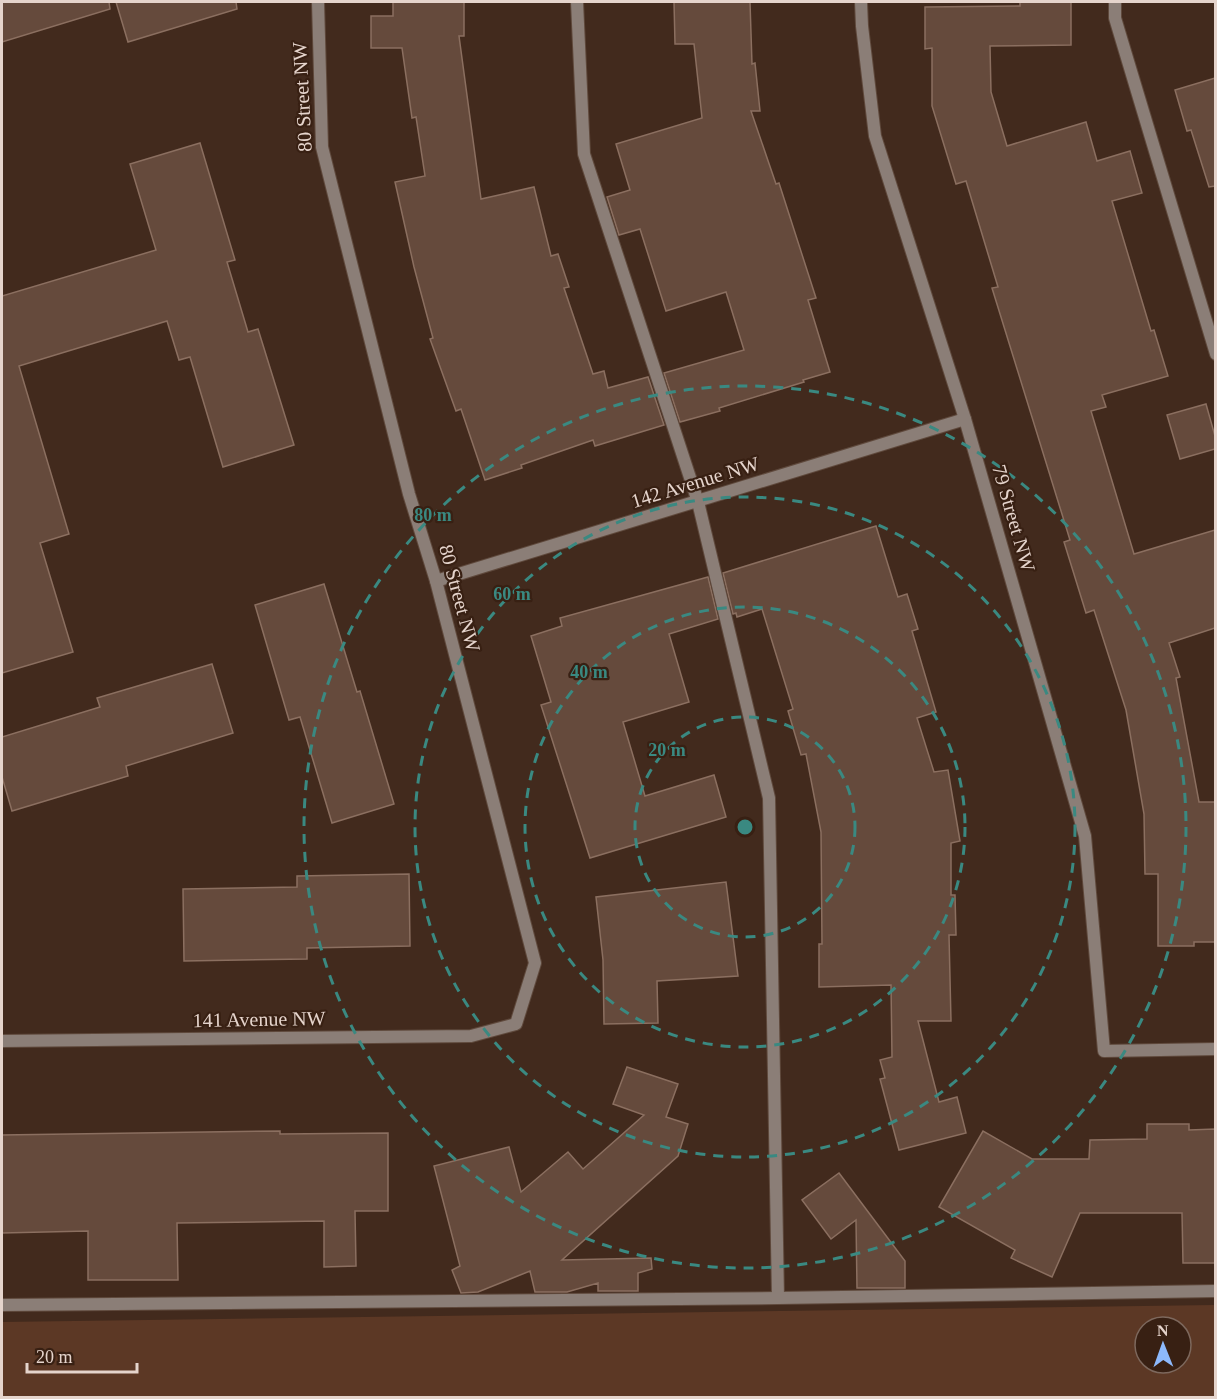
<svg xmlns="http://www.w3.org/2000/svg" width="1217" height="1399" viewBox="0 0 1217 1399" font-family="Georgia,serif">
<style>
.green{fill:#5c3825;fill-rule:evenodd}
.building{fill:#654a3c;stroke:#8b6f60;stroke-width:1.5}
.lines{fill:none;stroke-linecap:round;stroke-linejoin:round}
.service-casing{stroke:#5f493c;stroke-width:14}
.minor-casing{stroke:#5f493c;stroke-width:14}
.tertiary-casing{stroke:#5f493c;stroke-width:14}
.service{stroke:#8b7e77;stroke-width:12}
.minor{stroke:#8b7e77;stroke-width:12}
.tertiary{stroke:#8b7e77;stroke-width:12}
.ring{fill:none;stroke:#3a8981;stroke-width:3;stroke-dasharray:10 8}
.labels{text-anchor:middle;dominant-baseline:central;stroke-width:4.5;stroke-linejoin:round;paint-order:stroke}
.street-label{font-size:20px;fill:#e5d4cc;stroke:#382013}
.centre{fill:#3a8981;stroke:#382013;stroke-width:3}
.ring-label{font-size:18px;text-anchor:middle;font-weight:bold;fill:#3a8981;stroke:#382013;stroke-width:4.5;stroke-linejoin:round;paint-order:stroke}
</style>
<rect width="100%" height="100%" fill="#422a1d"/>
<!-- green -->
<path class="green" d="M1215 1305V1397H2V1322ZM1145 1327H1181V1363H1145Z"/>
<!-- building -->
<g class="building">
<path d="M2 2H109L110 9 2 42Z"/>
<path d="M116 2H236L237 9 128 42Z"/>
<path d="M393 2H464V36H459L481 199 534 187 551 256 558 254 569 287 564 288 593 374 604 371 608 388 648 377 664 425 595 446 593 440 521 465 522 468 485 480 461 409 456 411 430 339 433 338 414 267 395 182 425 176 416 117 412 118 402 48H371V16H393Z"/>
<path d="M674 2H750L752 64 755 63 760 111H751L776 184 779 183 816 298 808 300 830 372 803 380 804 382 719 408 720 411 680 422 664 373 744 350 726 292 666 311 640 229 619 235 607 197 630 190 616 144 702 118 694 44H675Z"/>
<path d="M1020 2H1071V45L990 46 991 92 1007 146 1086 122 1097 161 1130 151 1142 193 1112 201 1151 331 1154 330 1168 376 1102 395 1106 407 1091 411 1134 554 1215 530V628L1169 643 1180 677 1176 678 1199 802H1215V942H1194V946H1158V874H1145L1144 814 1126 710 1094 610 1086 613 1064 542 1070 540 992 288 998 287 966 181 956 184 932 106V48L925 49V7L1020 6Z"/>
<path d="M1215 78V186L1209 187 1191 130 1187 131 1175 90Z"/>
<path d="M200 143 235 260 227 262 248 332 258 329 294 445 223 467 190 357 179 360 167 321 19 366 69 534 40 543 73 652 2 673V296L156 250 130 164Z"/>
<path d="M1206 404 1215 436V449L1180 459 1167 415Z"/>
<path d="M876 526 898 597 907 594 918 629 912 631 936 712 917 718 934 772 948 770 960 841 951 843V895H955L956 935H949L951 1021H918L939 1102 957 1097 966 1133 899 1150 880 1079 885 1078 880 1060 892 1057 891 985 819 987V944H822L821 832 806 754 801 755 788 711 793 709 762 609 737 617 736 613 733 614 723 573Z"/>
<path d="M708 577 718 619 669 634 689 702 623 722 645 796 714 775 726 817 590 858 541 705 551 702 531 636 562 626 560 618Z"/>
<path d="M324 584 357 692 360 691 394 804 332 823 300 717 289 720 255 605Z"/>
<path d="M212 664 233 733 126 766 128 776 12 811 2 777V737L100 707 97 698Z"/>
<path d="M409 874 410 946 307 948V959L184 961 183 889 297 887V876Z"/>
<path d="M726 882 738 976 657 981 658 1023 604 1024 603 960 596 897Z"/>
<path d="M627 1067 678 1084 666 1117 688 1124 678 1156 562 1260 651 1258 652 1269 638 1273V1291H598V1283L567 1292H535L530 1271 478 1292 461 1293 452 1270 460 1266 434 1166 509 1147 521 1192 568 1152 583 1169 644 1115 613 1104Z"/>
<path d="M1147 1124H1189V1130L1215 1129V1263H1183L1182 1213H1080L1052 1277 1011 1258 1015 1250 939 1207 983 1131 1032 1159H1089L1090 1140 1147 1139Z"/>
<path d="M280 1131V1134L388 1133V1211H355L356 1266 324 1267V1221L177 1223 178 1280H88V1231L2 1233V1135Z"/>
<path d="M839 1173 905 1261V1288H857L856 1220 831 1239 802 1200Z"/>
</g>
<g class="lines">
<defs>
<g id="service">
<path d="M577 2 584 154 698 502 769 798 778 1298"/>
<path d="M1115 2V18L1216 354"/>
<path d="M2 1305 778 1298 1216 1291"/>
</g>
<g id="minor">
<path d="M436 581 965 419"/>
<path d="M2 1041 471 1036 516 1024 535 963 436 581 409 494 322 147 318 2"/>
</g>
<path id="tertiary" d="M861 2 862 26 875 136 965 419 1085 836 1104 1051 1216 1049"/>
</defs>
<!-- service casing -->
<use href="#service" class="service-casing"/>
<!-- minor casing -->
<use href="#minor" class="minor-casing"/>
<!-- tertiary casing -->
<use href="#tertiary" class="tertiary-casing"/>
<!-- service -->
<use href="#service" class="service"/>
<!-- minor -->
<use href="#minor" class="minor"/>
<!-- tertiary -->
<use href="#tertiary" class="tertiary"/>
</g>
<!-- distance rings -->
<g class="ring">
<circle cx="745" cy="827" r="110"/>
<circle cx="745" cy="827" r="220"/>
<circle cx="745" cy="827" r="330"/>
<circle cx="745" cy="827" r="441"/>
</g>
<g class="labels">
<!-- street labels -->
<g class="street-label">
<text transform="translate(302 97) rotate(-93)">80 Street NW</text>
<text transform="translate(695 482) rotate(-17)">142 Avenue NW</text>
<text transform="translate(1014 518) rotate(74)">79 Street NW</text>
<text transform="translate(460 598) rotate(75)">80 Street NW</text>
<text transform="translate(259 1019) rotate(-1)">141 Avenue NW</text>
</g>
</g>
<circle cx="745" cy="827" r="9" class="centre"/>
<g class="ring-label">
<text x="433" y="521">80 m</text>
<text x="512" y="600">60 m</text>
<text x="589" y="678">40 m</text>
<text x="667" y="756">20 m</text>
</g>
<!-- border -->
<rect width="1217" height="1399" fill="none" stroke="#e5d4cc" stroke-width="6"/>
<!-- north arrow -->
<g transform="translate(1163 1345) rotate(359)"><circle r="28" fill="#382013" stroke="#7d685d" stroke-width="1.5"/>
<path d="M0-4.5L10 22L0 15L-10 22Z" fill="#8db9fc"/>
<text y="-9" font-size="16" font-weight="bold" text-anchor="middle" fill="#e5d4cc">N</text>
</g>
<!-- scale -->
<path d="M27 1363v9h110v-9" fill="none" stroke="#e5d4cc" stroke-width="3"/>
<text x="36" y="1363" font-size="18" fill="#e5d4cc" stroke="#382013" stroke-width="4.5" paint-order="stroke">20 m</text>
</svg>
